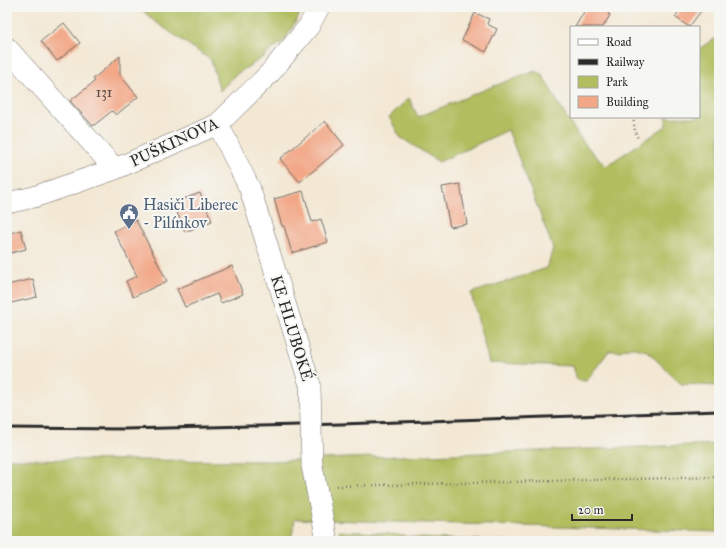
<svg xmlns="http://www.w3.org/2000/svg" width="726" height="548" viewBox="0 0 726 548" font-family="'IM FELL Great Primer',serif">
<style>
.green{fill:#b1bd5f;stroke:#6e7445}
.building{fill:#f2a787}
.lines{fill:none;stroke-linecap:round;stroke-linejoin:round}
.minor-casing{stroke:#716d66;stroke-width:22}
.path{stroke:#716d66;stroke-width:2.5;stroke-dasharray:1 3;stroke-linecap:butt}
.minor{stroke:#fff;stroke-width:21}
.rail{stroke:#2b2b2b;stroke-width:3}
.minor-bridge-casing{stroke:#716d66;stroke-width:22;stroke-linecap:butt}
.minor-bridge{stroke:#fff;stroke-width:21}
.labels{text-anchor:middle;dominant-baseline:central;stroke-width:4;stroke-linejoin:round;paint-order:stroke}
.number-label{font-size:14px;fill:#5d4a42}
.street-label{font-size:16px;fill:#2b2b2b;stroke:#f6f6f2}
.service-label{font-size:16px;fill:#4e5e75;stroke:#f6f6f2;text-anchor:start}
</style>
<rect width="100%" height="100%" fill="#f6f6f2"/>
<filter id="ink" filterUnits="userSpaceOnUse"><feTurbulence type="fractalNoise" baseFrequency=".025" numOctaves="2"/><feDisplacementMap in="SourceGraphic" scale="8" xChannelSelector="R" yChannelSelector="G"/><feConvolveMatrix kernelMatrix="1 2 1 2 8 2 1 2 1" color-interpolation-filters="sRGB"/></filter>
<filter id="wash" filterUnits="userSpaceOnUse"><feTurbulence type="fractalNoise" baseFrequency=".012" numOctaves="4" result="noise"/><feDisplacementMap in="SourceGraphic" scale="16" xChannelSelector="R" yChannelSelector="G"/><feGaussianBlur stdDeviation="0.9" result="paint"/><feColorMatrix in="noise" values="0 0 0 0 0 0 0 0 0 0 0 0 0 0 0 0 0 1.4 0 .05"/><feComposite in="paint" operator="in"/></filter>
<g filter="url(#wash)">
<rect width="100%" height="100%" fill="#f3e8d4"/>
<!-- green -->
<g class="green">
<path d="M139 7H304L285 40 259 60 235 75 220 91 211 60 154 21Z"/>
<path d="M719 37V386L681 384 647 351 631 347 619 351H609L586 381 577 380 573 366 489 363 471 293 547 268 553 248 508 130 439 162 400 137 389 117 409 98 418 117 491 87 535 71 542 74C561 108 576 139 606 166L666 126V117H699V49L709 42Z"/>
<path d="M719 444V532L295 519 291 541H7V459L269 461Z"/>
<path d="M339 531 380 533 421 538 505 541H339Z"/>
</g>
<g id="blocks">
<!-- building -->
<g class="building">
<path d="M587 7H611L608 14 610 15 603 27H575Z"/>
<path d="M682 7H704L689 27 675 17Z"/>
<path d="M475 13 489 19 487 24 497 29 486 52 462 40Z"/>
<path d="M64 23 80 43 57 61 41 41Z"/>
<path d="M120 56V75L138 97 116 115 112 111 93 126 70 101 95 81 93 79Z"/>
<path d="M325 121 344 145 300 182 280 159Z"/>
<path d="M460 184 467 224 450 227 442 187Z"/>
<path d="M303 191 312 222 321 219 328 242 292 253 284 226H282L274 199Z"/>
<path d="M200 193 212 221 185 232 173 203Z"/>
<path d="M136 220 167 281 133 297 126 281 137 276 114 231Z"/>
<path d="M21 230 26 249 7 254V234Z"/>
<path d="M232 266 243 294 221 303 217 294 185 307 177 289Z"/>
<path d="M33 279 37 297 7 304V285Z"/>
</g>
</g>
</g>
<g filter="url(#ink)">
<use href="#blocks" fill-opacity="0" stroke="#716d66" stroke-width="1"/>
<g class="lines">
<defs>
<g id="minor">
<path d="M7 48 115 169"/>
<path d="M218 124 250 189 310 385"/>
<path d="M7 203 34 197 115 169 218 124 270 73 309 26 319 7"/>
<path d="M312 466 327 541"/>
</g>
</defs>
<!-- minor casing -->
<use href="#minor" class="minor-casing"/>
<!-- path -->
<g class="path">
<path d="M633 117 635 131 638 139"/>
<path d="M337 486 719 477"/>
</g>
<!-- minor -->
<use href="#minor" class="minor"/>
<!-- rail -->
<path class="rail" d="M7 428 125 429 341 424 719 411"/>
<defs>
<path id="minor-bridge" d="M310 385 312 466"/>
</defs>
<!-- minor-bridge casing -->
<use href="#minor-bridge" class="minor-bridge-casing"/>
<!-- minor-bridge -->
<use href="#minor-bridge" class="minor-bridge"/>
</g>
</g>
<!-- icons -->
<defs>
<symbol id="civic-pin" viewBox="-11 -11 22 30"><path d="M0 17L-7.5 6A9.5 9.5 0 1 1 7.5 6Z" fill="#5c6f8a" stroke="#f6f6f2"/><path d="M-.6-6.5H3V-4.5H.6V-3L4-1V1h2V6H-6V1h2V-1L-.6-3ZM-1.2 2.5V6h2.4V2.5Z" fill="#fff"/></symbol>
</defs>
<g fill-rule="evenodd">
<use href="#civic-pin" x="118" y="202" width="22" height="30"/>
</g>
<g class="labels">
<!-- number labels -->
<g class="number-label">
<text x="104" y="92">131</text>
</g>
<!-- street labels -->
<g class="street-label">
<text transform="translate(174 142) rotate(-25)">PUŠKINOVA</text>
<text transform="translate(292 328) rotate(73)">KE HLUBOKÉ</text>
</g>
<!-- service labels -->
<g class="service-label">
<text x="143" y="204">Hasiči Liberec<tspan x="143" dy="18">- Pilínkov</tspan></text>
</g>
</g>
<!-- margin -->
<rect width="726" height="548" fill="none" stroke="#f6f6f2" stroke-width="24"/>
<!-- legend -->
<rect x="570" y="26" width="130" height="92" fill="#f6f6f2" stroke="#a5a5a2"/>
<rect x="578" y="39" width="20" height="6" fill="#ffffff" stroke="#a5a5a2"/>
<text x="606" y="46" font-size="12" fill="#2b2b2b">Road</text>
<rect x="578" y="59" width="20" height="6" fill="#2b2b2b" stroke="#a5a5a2"/>
<text x="606" y="66" font-size="12" fill="#2b2b2b">Railway</text>
<rect x="578" y="76" width="20" height="12" fill="#b1bd5f" stroke="#a5a5a2"/>
<text x="606" y="86" font-size="12" fill="#2b2b2b">Park</text>
<rect x="578" y="96" width="20" height="12" fill="#f2a787" stroke="#a5a5a2"/>
<text x="606" y="106" font-size="12" fill="#2b2b2b">Building</text>
<!-- scale -->
<path d="M572 514v6h60v-6" fill="none" stroke="#2b2b2b" stroke-width="2"/>
<text x="578" y="514" font-size="12" fill="#2b2b2b" stroke="#f6f6f2" stroke-width="3" paint-order="stroke">20 m</text>
</svg>
